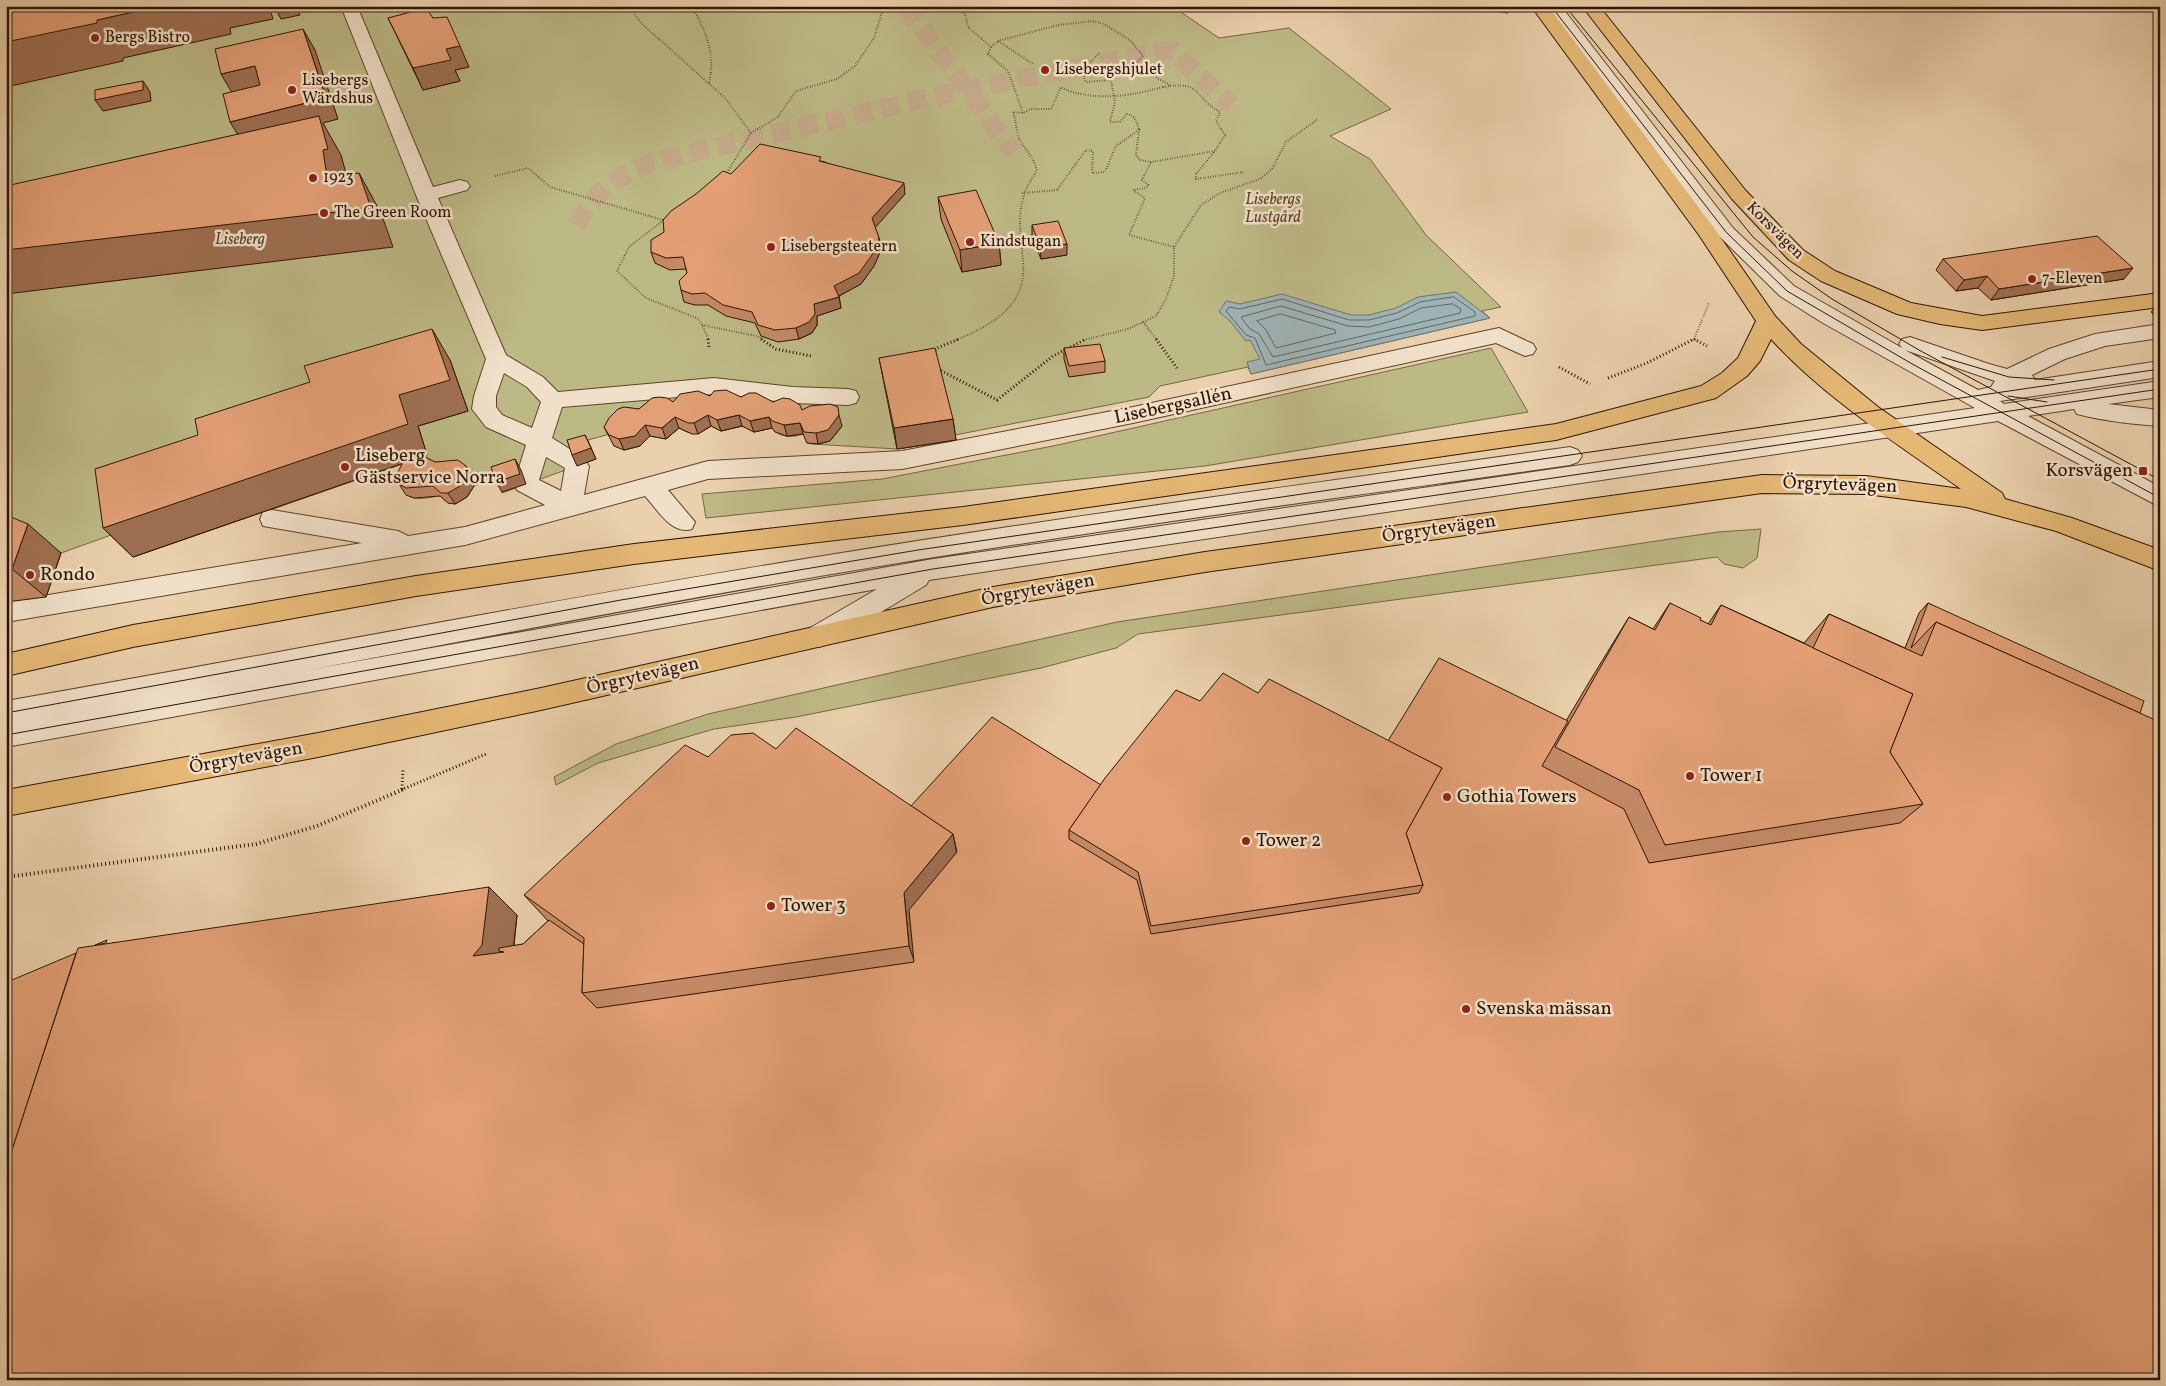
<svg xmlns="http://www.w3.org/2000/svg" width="2166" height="1386" viewBox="0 0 2166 1386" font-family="Vollkorn,serif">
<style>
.green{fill:#bdb985;stroke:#766643;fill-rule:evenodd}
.water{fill:#9eb3b6;stroke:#72736e}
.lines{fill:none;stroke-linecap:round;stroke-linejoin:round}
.shore{stroke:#67645c;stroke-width:1}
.minor-tunnel{stroke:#c5aa8a;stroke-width:19;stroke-dasharray:19 9;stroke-linecap:butt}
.minor-casing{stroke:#5e432c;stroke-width:2}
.major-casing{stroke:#301401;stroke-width:2}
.path-far2{stroke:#301401;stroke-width:2;stroke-dasharray:0.5 2;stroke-linecap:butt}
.path-far1{stroke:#301401;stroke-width:3;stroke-dasharray:1 2.5;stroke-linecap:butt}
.path{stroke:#301401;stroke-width:4;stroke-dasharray:1 3;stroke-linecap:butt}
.minor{fill:#f1e0c9;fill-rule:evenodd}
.major{fill:#e5b876;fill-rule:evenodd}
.tram{stroke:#301401;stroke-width:1}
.path-bridge{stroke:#301401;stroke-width:2;stroke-dasharray:0.5 2;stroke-linecap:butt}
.wall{fill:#c38965;stroke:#301401}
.shaded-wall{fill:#9f6f52;stroke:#301401}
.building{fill:#e39f75;stroke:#301401}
.poi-dot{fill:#8f2418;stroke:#f1e0c9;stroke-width:2}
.labels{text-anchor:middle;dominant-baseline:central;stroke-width:5;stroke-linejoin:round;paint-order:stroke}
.far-poi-label{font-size:16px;fill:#301401;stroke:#f1e0c9;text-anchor:start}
.far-park-label{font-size:16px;font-style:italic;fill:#5a4629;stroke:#f1e0c9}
.far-street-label{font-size:16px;fill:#301401;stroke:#f1e0c9}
.street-label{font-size:19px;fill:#301401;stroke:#f1e0c9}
.poi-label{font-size:19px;fill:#301401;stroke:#f1e0c9;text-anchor:start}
</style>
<rect width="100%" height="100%" fill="#ead0ac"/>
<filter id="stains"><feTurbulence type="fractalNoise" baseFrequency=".004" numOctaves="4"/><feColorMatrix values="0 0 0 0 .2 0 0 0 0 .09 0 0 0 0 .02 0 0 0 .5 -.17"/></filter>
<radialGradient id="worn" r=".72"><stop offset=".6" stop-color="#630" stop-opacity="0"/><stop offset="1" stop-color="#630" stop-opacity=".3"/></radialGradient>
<!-- green -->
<g class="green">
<path d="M6 6H1172L1219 38 1289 28 1391 109 1330 136 1370 159 1426 235 1501 307 1482 311 1490 318 1251 374 1248 367 1160 386 1149 397 955 435 956 440 897 449 812 444 807 443 803 434C792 438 780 438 772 428L754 432 742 426 721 431 711 426C700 434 692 436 679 428L666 439 650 436C638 449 629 451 614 446L610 434 588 440 596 459 502 493 497 478 474 486 467 497 455 504 448 503 440 496C428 497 409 504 403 489L423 457 133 557 128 529 61 553 46 597 6 603ZM418 426 427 455 270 510 263 480Z"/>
<path d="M1491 348 1528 412 1205 466 706 518 702 494 882 479 1053 446Z"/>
<path d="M1761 529 1757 558 1743 568 1724 564 1717 557 1138 634 1116 648 1041 668 796 717 714 729 598 763 556 785 554 777 616 744 708 714 1117 622 1670 539 1718 532Z"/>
</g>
<!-- water -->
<path class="water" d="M1456 292 1490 318 1251 374 1247 362 1260 359 1250 340 1246 341 1230 321 1219 312 1226 301 1240 304 1282 294 1351 315H1369L1396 308 1418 297Z"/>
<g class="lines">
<!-- shore -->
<g class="shore">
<path d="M1454 297 1475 312V316L1266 365 1255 338 1246 335 1226 311 1229 307 1240 309 1282 299 1349 320H1369L1397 313 1420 302Z"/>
<path d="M1453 304 1461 309 1460 313 1273 357 1259 334 1249 328 1241 317 1281 306 1348 326 1369 327 1399 319 1421 308Z"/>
<path d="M1281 314 1335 330 1336 333 1276 348 1266 330 1257 321Z"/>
</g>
<!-- minor-tunnel -->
<g class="minor-tunnel">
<path d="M905 6 1014 153"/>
<path d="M576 225C599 186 613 180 652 162L968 89 1171 50 1232 106"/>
</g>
<defs>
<g id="minor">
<path d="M341 6H357L433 187 460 180 467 182 470 186 467 190 438 198 506 355 543 377 558 392 714 378 793 387 848 389 856 391 859 397 856 403 848 405 793 403 714 394 562 407 552 438 581 456 589 466 584 495 708 461 902 451 1133 407 1499 328 1533 344 1536 349 1533 354 1525 356 1496 343 1133 423 902 469 708 479 668 490 695 522 692 529C671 535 658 510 645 496L465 545 6 622V602L362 543 263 526 260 519 263 512 272 510 398 531 408 536 465 527 545 505 517 490 514 484 526 445 486 427 472 409 474 396 486 359 416 195ZM504 373 527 387 541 402 532 428 502 415 496 407V396ZM546 457 565 468 561 491 539 480Z"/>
<path d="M1544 6H1561L1733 228 1794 286 1902 348 1899 344 1902 339 1910 337 1989 364 2007 369 2049 349 2095 334 2160 324V338L2105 346 2065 359 2032 375 2035 380 2160 361V377L2000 401 2004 404 2160 381V397L2108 404 2160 410V426C2132 424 2104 421 2077 414L2074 409 2028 416 2160 487V507L1998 421 929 580 926 585 828 644 819 647 810 644 806 636 810 628 877 589 6 747V701C281 653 554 599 829 555 1076 515 1323 482 1570 447L1578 450 1582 456 1578 462 1570 465C1322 500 1074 533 826 575 653 604 481 638 308 670L933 559 1975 408 1823 323 1780 296 1719 236ZM1905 350 1995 381 1991 387 1978 390Z"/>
</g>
<g id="major">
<path d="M1531 6H1548L1714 228 1775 316 1801 344 1878 407 2002 493 2005 499 2072 518 2160 550V571L2056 531 1966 507 1866 494 1762 493 1205 572 993 607 541 710 318 757 6 816V790L318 733 541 688 993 587 1205 552 1762 475 1866 476 1961 489C1896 443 1825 398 1771 339L1760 361 1747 376 1716 398 1556 440 963 525 634 564 416 596 133 647 6 676V654L133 625 416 576 634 544 963 507 1556 424 1701 386 1722 373 1738 358 1756 321 1699 235Z"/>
<path d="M1582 6H1599L1746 191 1803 250 1835 271 1911 303 1982 316 2160 293V307L1982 330 1940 324 1897 314 1821 281 1789 260 1732 199Z"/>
</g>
</defs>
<!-- minor casing -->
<use href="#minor" class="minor-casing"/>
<!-- major casing -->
<use href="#major" class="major-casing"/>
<!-- path-far2 -->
<g class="path-far2">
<path d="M629 6 641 23 725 98 751 133 725 176"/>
<path d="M692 6C706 32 716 54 709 84"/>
<path d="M824 6H836"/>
<path d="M951 6 965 14 968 27 991 47 988 54 1008 71 1023 113 1031 109H1051L1061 87 1066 90"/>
<path d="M998 41 1058 25 1093 21 1104 24 1131 41 1143 56 1137 62V67L1170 85"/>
<path d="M991 47 998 41 1033 64"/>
<path d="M1099 53 1090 63 1084 79 1086 82 1111 80 1115 102 1110 122H1120L1127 114C1136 116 1137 122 1139 130"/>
<path d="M1163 87C1205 81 1190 95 1220 112L1216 121 1225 135 1215 151"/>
<path d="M751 133 778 117 796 91 837 79 855 66 874 38 884 6"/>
<path d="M1151 162 1142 180 1148 185 1146 188 1133 190 1145 198 1129 235 1174 247"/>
<path d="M495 176 528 168 550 187 663 220"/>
<path d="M1022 193 1057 190 1086 150 1093 151 1092 173 1105 172 1116 146 1139 130 1136 155 1140 160 1151 162 1215 151 1196 174V179L1244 172"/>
<path d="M665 219 629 247 617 271 646 298 699 319 709 340"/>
<path d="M1143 322 1157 340"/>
<path d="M702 325 757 336 763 340"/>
<path d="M956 340C1078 291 986 239 1037 171 1033 153 1021 147 1018 136 1016 128 1016 120 1013 112L1023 113"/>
<path d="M1084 340 1128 329 1156 316 1166 299 1174 276V247L1201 205 1220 193 1260 179 1272 169 1286 142 1318 119"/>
<path d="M1692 340 1694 339"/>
<path d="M1696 340 1694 339 1709 303"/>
</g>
<!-- path-far1 -->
<g class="path-far1">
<path d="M708 339 709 348"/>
<path d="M761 339 776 349 811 356"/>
<path d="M1156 339 1177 368"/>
<path d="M1694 339 1707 346"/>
<path d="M933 353 937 348 959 339"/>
<path d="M1559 367 1590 384"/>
<path d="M938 369 997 400 1053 356 1086 339"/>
<path d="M1608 378 1647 363 1694 339"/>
<path d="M402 789 403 768"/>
<path d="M401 790 486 754"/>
</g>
<!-- path -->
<path class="path" d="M6 877 256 844 317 826 404 789"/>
<!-- minor -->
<use href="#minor" class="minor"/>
<!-- major -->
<use href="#major" class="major"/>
<!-- tram -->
<g class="tram">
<path d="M1551 6 1726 232 1787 291 1914 365 2160 498"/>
<path d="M1565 6 1753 237 1792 271 1832 299 1919 350 2160 480"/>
<path d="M1942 357 2009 377 2054 380"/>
<path d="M2008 396 2047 402"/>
<path d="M6 713 621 600 918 550 2160 369"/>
<path d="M6 735 933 569 2160 389"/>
</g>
<!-- path-bridge -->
<path class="path-bridge" d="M1066 90C1098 101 1131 96 1163 87"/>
</g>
<!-- wall -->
<g class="wall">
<path d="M1451 6H1510L1508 13Z"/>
<path d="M388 18H433L469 67 455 70 460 81 423 90Z"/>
<path d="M822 161 905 194 875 227 879 238 881 250 874 266 861 284 839 296 841 308 817 316V325L812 333 799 339 778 342 761 336 755 323 726 316 708 305H695L684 302 681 290 687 273 686 269 670 270 655 263 651 252 664 232 731 174Z"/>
<path d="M938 197 999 243 1001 265 962 272 941 219Z"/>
<path d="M1032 225 1067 255 1041 259 1032 237Z"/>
<path d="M1943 259 2124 279 1991 300 1978 288 1956 291 1936 270Z"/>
<path d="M2160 302V317H2157L2151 312Z"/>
<path d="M1064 348 1105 361V372L1069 377 1064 359Z"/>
<path d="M879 358 953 419 956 440 897 449Z"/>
<path d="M450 360 468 411 418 426 427 455 425 456 427 459 435 462 466 466 473 477 474 486 467 497 455 504 448 503 440 496 414 498 406 495 399 484 403 463 133 557 103 528Z"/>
<path d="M710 396 741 397 773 402 802 410 842 426 830 441 818 444 807 443 803 434 787 436 775 432 772 428 754 432 742 426 721 431 711 426 698 434H692L679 428 666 439 650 436 640 446 624 450 614 446 604 427 639 409 673 402Z"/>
<path d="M6 515 61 553 46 597 6 602Z"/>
<path d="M1670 603 1700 620 1708 624 1721 605 1804 643 1829 614 1905 648 1919 613 1928 603 2140 713 2160 1380 112 943 517 915 514 946 523 944 548 921 524 895 708 757 776 749 911 806 1101 785 1200 701 1258 693 1388 741 1566 721 1594 674 1629 617 1653 629Z"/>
</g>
<!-- shaded-wall -->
<g class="shaded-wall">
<path d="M160 6H269L273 19 230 28 231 34 123 58V61L6 87V42L97 20Z"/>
<path d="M283 6H297L300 15 281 19 275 8Z"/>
<path d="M306 6H325V8L308 12Z"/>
<path d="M303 29 315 50 338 119 323 123 341 155 350 188 359 173 381 213 393 247 6 294V250L243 143 230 122 326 98Z"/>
<path d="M460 46 469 67 455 70 460 81 423 90 413 68 446 49Z"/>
<path d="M255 66 267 88 234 96 221 74Z"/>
<path d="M143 81 150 92 151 101 103 111 95 100Z"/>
<path d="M904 183 905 194 874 229 872 218Z"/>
<path d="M879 238 881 250 874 266 861 284 837 297 834 286Z"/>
<path d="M999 243 1001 265 962 272 960 250Z"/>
<path d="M1067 244V255L1041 259 1040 247Z"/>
<path d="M2133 268 2124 279 1991 300 1999 289Z"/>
<path d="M1987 276 1978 288 1956 291 1964 280Z"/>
<path d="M839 297 841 308 817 316V325L812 333 799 339 796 328 814 304Z"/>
<path d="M432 329 450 360 468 411 418 426 427 455 133 557 103 528 399 395Z"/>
<path d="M708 415 711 426 698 434 694 423Z"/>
<path d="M739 415 742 426 721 431 717 420Z"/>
<path d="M839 415 842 426 830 441 818 444 816 433Z"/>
<path d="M675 417 679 428 666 439 662 428Z"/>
<path d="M769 417 772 428 754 432 750 421Z"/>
<path d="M953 419 956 440 897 449 894 428Z"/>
<path d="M800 423 803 434 787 436 784 425Z"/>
<path d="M645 425 650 436 640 446 624 450 619 439Z"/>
<path d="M585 435 596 459 577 466 572 455Z"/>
<path d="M515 459 521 470 526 484 502 492 496 482Z"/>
<path d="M466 466 473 477 474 486 467 497 455 504 448 493Z"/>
<path d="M28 524 61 553 46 597 12 569Z"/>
<path d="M953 834 962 881 923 987 909 946 904 893Z"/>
<path d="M489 887 517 915 512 960 504 952 499 951 512 963 473 956Z"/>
</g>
<!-- building -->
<g class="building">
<path d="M6 6H160L97 20V23L6 42Z"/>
<path d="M426 8 433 18 447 17 460 46 446 49 451 60 413 68 388 18Z"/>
<path d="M303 29 326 98 230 122 223 94 260 85 255 66 221 74 215 49Z"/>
<path d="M143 81V90L95 100V90Z"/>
<path d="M319 116 328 149 323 150 327 177 359 173 371 208 6 250V186Z"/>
<path d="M760 144 821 157 819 161 904 183 872 218 879 238 872 255 859 273 834 286 839 297 814 304 815 314 809 322 796 328 775 330 758 325 752 312 723 305 705 293 692 294 681 290 679 281 687 273 683 257 666 258 651 252V240L664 232 663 220 671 211 696 194 723 171 731 174Z"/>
<path d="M976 190 999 243 960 250 938 197Z"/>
<path d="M1058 221 1067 244 1040 247 1032 225Z"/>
<path d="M2097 236 2133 268 1999 289 1987 276 1964 280 1943 259Z"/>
<path d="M432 329 450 380 399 395 408 424 103 528 95 469 198 435 195 419 310 382 304 366Z"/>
<path d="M1100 344 1105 361 1069 366 1064 348Z"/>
<path d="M935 348 953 419 894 428 879 358Z"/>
<path d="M726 390 741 397 749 393H756L773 402 783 398 790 399 800 405 802 410 810 406 830 404 838 407 839 415 828 430 816 433 804 432 800 423 784 425 772 421 769 417 750 421 739 415 717 420 708 415 694 423H688L675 417 662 428 645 425 635 436 619 439 609 435 604 427 609 418 618 409 624 407 639 409 652 398 659 397 667 398 673 402 680 394 698 391 710 396 714 391Z"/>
<path d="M585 435 591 448 572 455 567 440Z"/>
<path d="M423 452 427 458 435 462 458 460 466 466 467 475 460 486 448 493H441L433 486 406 488 399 484 395 478 403 462Z"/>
<path d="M515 459 520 474 496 482 491 467Z"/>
<path d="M6 515 28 524 12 569H6Z"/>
<path d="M1670 603 1701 618 1700 620 1711 625 1721 605 1913 694 1890 752 1923 804 1665 845 1639 790 1555 747 1629 617 1655 630Z"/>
<path d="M1928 603 2144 701 2140 713 1936 622 1911 648Z"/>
<path d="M1829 614 1922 656 1936 622 2160 722V1380H6V1168L78 948 489 887 482 945 473 956 504 952 499 951V948L523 944 549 920 584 944 582 993 597 1008 914 962 909 910 957 852 953 834 911 806 992 717 1101 785 1069 830V839L1137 880 1151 934 1419 893 1423 885 1406 833 1442 768 1388 741 1439 658 1568 721 1542 766 1624 809 1649 863 1900 823 1923 804 1890 752 1913 694 1813 648Z"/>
<path d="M1223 673 1258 693 1269 679 1442 768 1406 833 1423 885 1151 926 1138 872 1069 830 1105 778 1176 690 1200 701Z"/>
<path d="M796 728 953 834 904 893 909 946 582 993 584 938 524 895 685 745 708 757 731 735 753 733 776 749Z"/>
<path d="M107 940 106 943 95 945Z"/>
<path d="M76 953 6 1168V995L12 980Z"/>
</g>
<!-- markers -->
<g class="poi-dot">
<circle cx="95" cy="38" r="5"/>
<circle cx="1045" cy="70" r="5"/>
<circle cx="292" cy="90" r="5"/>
<circle cx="313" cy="178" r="5"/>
<circle cx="324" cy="213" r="5"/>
<circle cx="970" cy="242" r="5"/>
<circle cx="771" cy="247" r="5"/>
<circle cx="2032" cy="279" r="5"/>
<circle cx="345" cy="467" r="5"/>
<rect x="2138" y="466" width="10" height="10" rx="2.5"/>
<circle cx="30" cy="575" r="5"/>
<circle cx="1690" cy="776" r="5"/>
<circle cx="1447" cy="797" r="5"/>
<circle cx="1246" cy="841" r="5"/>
<circle cx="771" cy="906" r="5"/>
<circle cx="1466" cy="1009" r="5"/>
</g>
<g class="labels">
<!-- far-poi labels -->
<g class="far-poi-label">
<text x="105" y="38">Bergs Bistro</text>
<text x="1055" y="70">Lisebergshjulet</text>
<text x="302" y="81">Lisebergs<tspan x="302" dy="18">Wärdshus</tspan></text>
<text x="323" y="178">1923</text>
<text x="334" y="213">The Green Room</text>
<text x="980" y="242">Kindstugan</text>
<text x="781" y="247">Lisebergsteatern</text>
<text x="2042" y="279">7-Eleven</text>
</g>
<!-- far-park labels -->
<g class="far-park-label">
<text x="1273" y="200">Lisebergs<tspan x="1273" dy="18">Lustgård</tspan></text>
<text x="240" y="240">Liseberg</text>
</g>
<!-- far-street labels -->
<g class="far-street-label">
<text transform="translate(1775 231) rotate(45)">Korsvägen</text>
</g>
<!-- street labels -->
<g class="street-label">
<text transform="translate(1173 406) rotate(-12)">Lisebergsallén</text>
<text transform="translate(1840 485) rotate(2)">Örgrytevägen</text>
<text transform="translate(1439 529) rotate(-8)">Örgrytevägen</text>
<text transform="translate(1038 590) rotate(-10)">Örgrytevägen</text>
<text transform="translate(643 676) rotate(-13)">Örgrytevägen</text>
<text transform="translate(246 758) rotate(-10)">Örgrytevägen</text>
</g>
<!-- poi labels -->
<g class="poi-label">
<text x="355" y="456">Liseberg<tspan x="355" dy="22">Gästservice Norra</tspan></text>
<text x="2133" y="471" text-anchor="end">Korsvägen</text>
<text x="40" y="575">Rondo</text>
<text x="1700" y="776">Tower 1</text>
<text x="1457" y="797">Gothia Towers</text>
<text x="1256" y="841">Tower 2</text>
<text x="781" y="906">Tower 3</text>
<text x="1476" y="1009">Svenska mässan</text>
</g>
</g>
<!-- margin -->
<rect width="2166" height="1386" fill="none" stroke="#ead0ac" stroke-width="25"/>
<rect x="8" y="8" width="2151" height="1371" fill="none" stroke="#301401" stroke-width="2.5"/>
<rect x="12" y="12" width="2141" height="1361" fill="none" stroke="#301401"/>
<rect width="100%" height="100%" filter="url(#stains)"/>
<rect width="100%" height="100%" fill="url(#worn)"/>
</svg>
